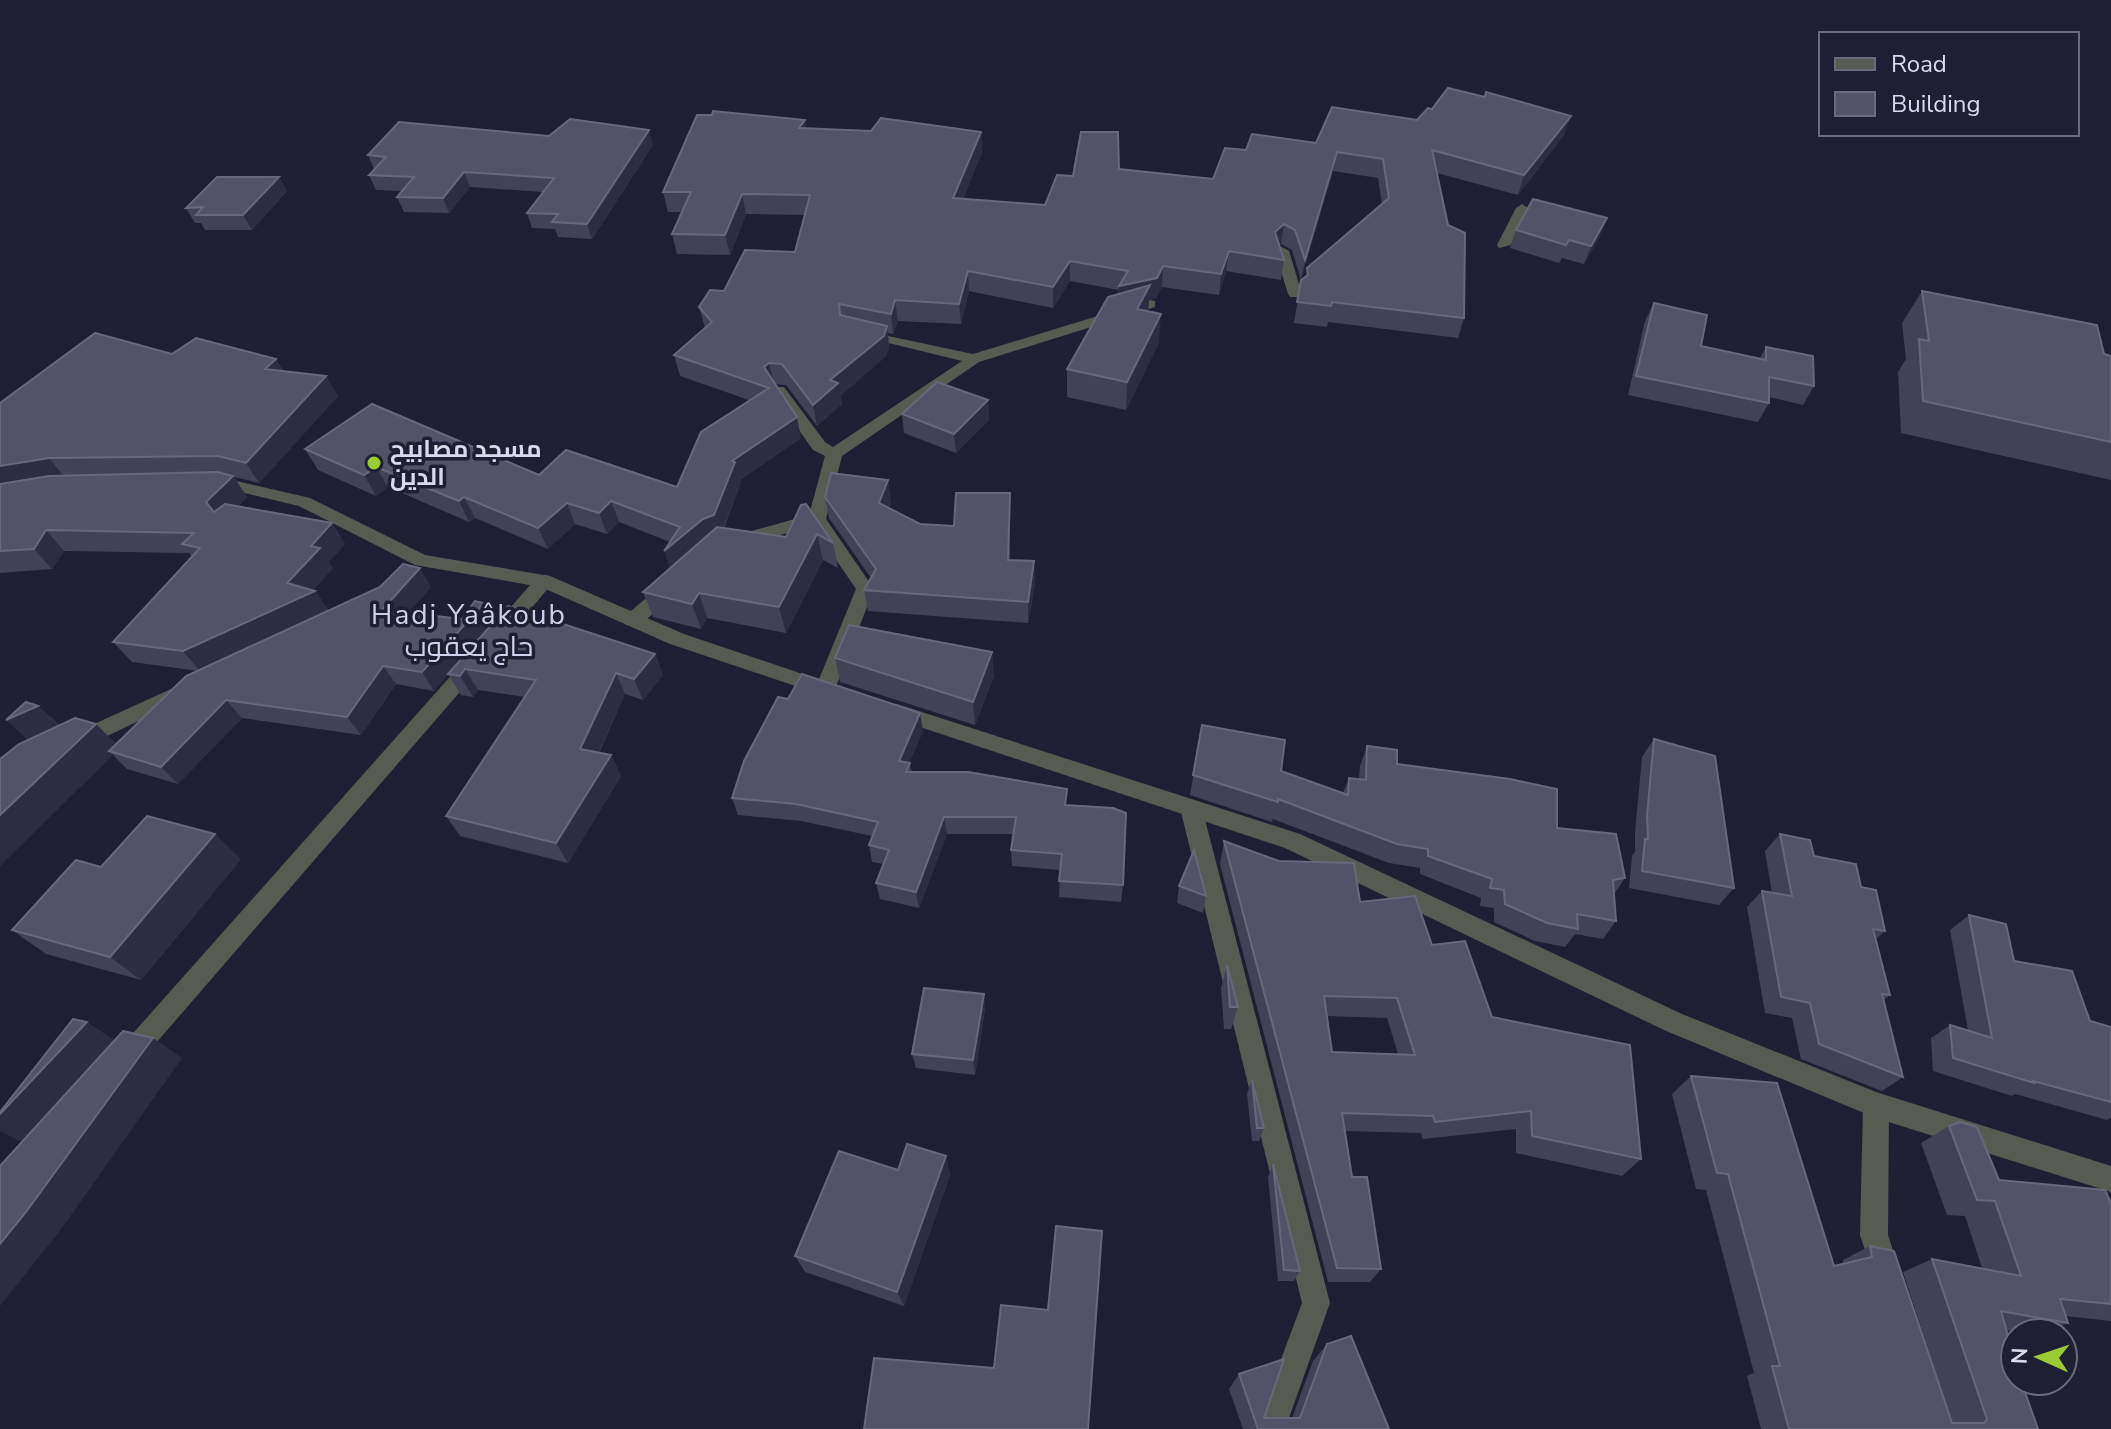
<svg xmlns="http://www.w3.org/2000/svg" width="2111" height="1429" viewBox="0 0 2111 1429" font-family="'Nunito Sans',Cairo,sans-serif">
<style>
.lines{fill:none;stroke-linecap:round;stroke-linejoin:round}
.minor{fill:#575c52;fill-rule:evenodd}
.tertiary{fill:#575c52;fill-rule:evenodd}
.wall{fill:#424257;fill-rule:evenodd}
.shaded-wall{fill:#2d2d42}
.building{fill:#535367;stroke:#68687b;stroke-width:2;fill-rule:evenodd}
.poi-dot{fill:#9bcb33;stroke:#1f1f33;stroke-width:3}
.labels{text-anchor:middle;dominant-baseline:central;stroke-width:7;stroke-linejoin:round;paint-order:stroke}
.poi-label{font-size:24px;font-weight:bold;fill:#d9dae8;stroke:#1f1f33;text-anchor:start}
.quarter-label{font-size:28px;letter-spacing:2px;fill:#cecfeb;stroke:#1f1f33}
</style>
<rect width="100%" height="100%" fill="#1f1f33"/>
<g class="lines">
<!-- minor -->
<g class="minor">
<path d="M1522 204 1528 208 1511 245 1499 248 1497 245 1516 208Z"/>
<path d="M1282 247 1289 251 1302 294 1300 297H1290L1288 294 1275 251Z"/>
<path d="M1150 300 1155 301V307L979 362 842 456 826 519 874 589 835 689 832 694H818L815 689 856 589 813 526 740 546 731 540 734 536 809 515 825 456 813 450 771 390 774 387H784L825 442 833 447 962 361 860 336V330L973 354Z"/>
<path d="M544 575 550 576 553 581 550 586 509 635H495L493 630 495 625 538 576Z"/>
<path d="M669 583 675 584 678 589 675 594 640 625H626L624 620 626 615 663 584Z"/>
<path d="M471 659 478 661 481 666 478 671 137 1065 128 1069 119 1065 116 1057 119 1049 464 661Z"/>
<path d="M182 684 189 687 192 692 189 697 84 747H70L67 741 70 735Z"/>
<path d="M1191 799 1199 802 1202 808 1330 1303 1285 1429H1255L1302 1303 1180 808 1183 802Z"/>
<path d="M1876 1092 1885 1096 1889 1105 1888 1235 1900 1273 1896 1283 1886 1287 1876 1283 1860 1235 1863 1105 1867 1096Z"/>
</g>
<!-- tertiary -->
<g class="tertiary">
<path d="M232 480 310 498 425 555 550 576 684 634 832 684 835 689 832 694 825 696 670 644 541 587 415 565 299 506 232 490H215L207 485 215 480Z"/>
<path d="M897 704 1300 834 1682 1014 1876 1092 2111 1166V1192L1876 1118 1664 1030 1285 848 890 717 887 712 890 707Z"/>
</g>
</g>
<!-- wall -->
<g class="wall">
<path d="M1417 120 1564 135 1518 195 1437 173 1464 318 1458 338 1328 322 1327 327 1294 323 1301 280 1292 250 1281 244 1280 245 1284 260 1281 280 1226 271 1219 295 1162 287 1156 298 1149 300 1148 311 1159 342 1126 410 1067 397V369L1118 294 1119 290 1070 281 1053 308 969 291 961 324 898 321 893 334 888 333 889 347 886 356 840 396 842 404 817 426 786 385 775 384 801 438 740 480 741 482 724 528 786 537 801 505 833 543 838 568 823 560 786 633 707 618 701 629 653 617 643 592 670 568V542L619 522 607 534 575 524 548 549 475 518 469 522 388 487 376 496 318 470 305 449 539 475 677 487 749 400 680 376 674 355 705 328 699 307 724 291 795 252 805 215 746 214 730 255 677 254 672 234 682 212H668L663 192 807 129 981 132 982 152 963 199 1045 205 1073 176 1119 169 1213 179 1246 150 1316 143ZM1333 171 1378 178 1382 204 1307 268 1306 277 1301 279Z"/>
<path d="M549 136 653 145 592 239 558 237 555 229 532 228 527 213 543 192 470 187 449 213 404 212 397 197 402 191 376 190 369 175 374 169 368 155Z"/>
<path d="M287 191 252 230H205L201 223H195L186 208Z"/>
<path d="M1516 230 1600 236 1584 264 1562 258 1559 263 1510 248Z"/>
<path d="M1922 291 2111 356V480L1901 433 1898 372 1906 359 1902 323Z"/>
<path d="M1654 303 1701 346 1760 358 1766 347 1814 386 1803 405 1769 397V403L1758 422 1628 395 1645 321Z"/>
<path d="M172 354 276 359 283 371 338 396 259 483 234 477 247 497 238 506 332 523 345 544 329 562 333 568 313 590 315 591 329 611 431 587 408 613 494 621 655 654 663 675 643 700 625 694 599 753 611 755 621 776 568 863 460 836 446 816 525 697 478 690 473 697 461 695 448 674 434 691 396 684 361 735 242 718 178 784 127 769 113 755 28 740 38 706 59 725 96 724 116 744 198 671 132 662 113 642 192 557 189 553 64 551 52 569 0 573V403Z"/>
<path d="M988 400 989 420 956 453 904 433 902 414Z"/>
<path d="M1010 493V560L1034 561 1035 583 1028 623 868 611 864 590 871 578 829 518 825 497 891 502 889 508 920 524 954 526Z"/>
<path d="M835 658 994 676 975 725 840 682Z"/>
<path d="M1202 725 1281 771 1343 793 1349 778 1359 779 1360 766 1367 746 1397 764 1557 828 1625 878 1614 894 1616 921 1603 939 1575 934 1565 947 1535 941 1494 922V908L1480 906 1481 898 1420 874V868L1389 863 1273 819 1272 822 1190 795Z"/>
<path d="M923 731 909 763 912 772 1067 805 1123 885 1121 902 1059 897 1060 870 1012 866 1011 850 1014 834H947L919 908 880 899 876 883 884 864 872 862 869 845 872 836 801 821 738 815 732 798Z"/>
<path d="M1654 739 1734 888 1719 905 1629 888 1632 856 1635 852V833L1642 757Z"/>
<path d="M1780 834 1861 887 1885 931 1876 939 1890 995 1884 1000 1903 1077 1882 1091 1801 1059 1792 1018 1765 1013 1747 907 1762 891 1772 893 1765 851Z"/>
<path d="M1224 841 1360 902 1432 945 1492 1017 1641 1159 1622 1176 1516 1153V1129L1423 1139 1421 1133 1345 1131 1352 1177 1381 1269 1370 1282H1328L1220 864ZM1327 1016 1387 1018 1398 1054 1332 1052Z"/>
<path d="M241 859 141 980 46 954 12 930 101 867Z"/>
<path d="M1179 886 1206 896 1203 913 1177 903Z"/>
<path d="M1969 915 2014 961 2090 1021 2111 1027V1118L2107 1120 2015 1094 2012 1096 1933 1071 1931 1038 1950 1025 1968 1030 1950 930Z"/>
<path d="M1227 965 1238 1007 1231 1029H1224L1221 988Z"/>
<path d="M985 1009 975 1075 916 1068 912 1054Z"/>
<path d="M1691 1076 1834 1266 1843 1264V1260L1870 1246 1952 1423 1903 1272 1932 1259 1982 1268 1965 1216 1947 1215 1921 1143 1949 1126 1999 1180 2111 1203V1321L2066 1316 2068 1323 2038 1333H2025L2006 1330 2015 1381 2038 1429H1761L1747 1376 1754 1373 1706 1190 1696 1189 1672 1094Z"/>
<path d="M1252 1080 1264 1128 1259 1141H1252L1247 1094Z"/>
<path d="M946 1156 950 1175 904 1306 805 1272 795 1256Z"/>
<path d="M1273 1164 1300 1271 1294 1281H1278L1268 1177Z"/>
<path d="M1327 1344 1389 1429H1243L1229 1389 1239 1374 1264 1418H1292L1313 1361Z"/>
</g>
<!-- shaded-wall -->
<g class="shaded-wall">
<path d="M1571 116 1564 135 1518 195 1524 175Z"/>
<path d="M805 120 809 139 799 128Z"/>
<path d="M649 130 653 145 592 239 587 224Z"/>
<path d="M981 132 982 152 955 218 953 198Z"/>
<path d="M1337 152 1333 171 1301 281 1305 260Z"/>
<path d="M464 172 470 187 449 213 443 198Z"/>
<path d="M279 177 287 191 252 230 243 215Z"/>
<path d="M742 194 746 214 730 255 725 235Z"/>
<path d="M1607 218 1600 236 1584 264 1591 246Z"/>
<path d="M1284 224 1281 244 1272 252 1275 232Z"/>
<path d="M1229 251 1226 271 1219 295 1221 274Z"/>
<path d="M1070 261V281L1053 308V287Z"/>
<path d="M1163 266 1162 287 1156 298 1149 300 1148 312 1118 307 1119 286Z"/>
<path d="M968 271 969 291 961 324 959 304Z"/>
<path d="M895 300 898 321 893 334 891 314Z"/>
<path d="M1161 314 1159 342 1126 410 1127 382Z"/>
<path d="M887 326 889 347 886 356 840 396 842 404 817 426 813 405 830 380Z"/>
<path d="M276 359 289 380 265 369Z"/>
<path d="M769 363 774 384 764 367Z"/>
<path d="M326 376 338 396 259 483 246 463Z"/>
<path d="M988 400 989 420 956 453 954 434Z"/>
<path d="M797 417 801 438 740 480 741 482 720 536 671 572 664 551 703 519 732 461Z"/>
<path d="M49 458 66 479 0 490V466Z"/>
<path d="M376 467 388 487 376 496 364 475Z"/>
<path d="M233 476 247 497 221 523 206 502Z"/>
<path d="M888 480 891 502 882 525 879 503Z"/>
<path d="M1010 493V514L1009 581 1008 560Z"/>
<path d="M464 497 475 518 469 522 459 501Z"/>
<path d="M611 501 619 522 607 534 599 513Z"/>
<path d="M567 503 575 524 548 549 538 528Z"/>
<path d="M332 523 345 544 329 562 333 568 310 593 315 591 329 611 200 671 183 651 287 583 311 546Z"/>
<path d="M46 530 64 551 52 569 34 549Z"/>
<path d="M817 534 823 560 786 633 779 607Z"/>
<path d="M1034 561 1035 583 1028 623V602Z"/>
<path d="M420 568 431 587 394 629 382 610Z"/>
<path d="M699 593 707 618 701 629 692 604Z"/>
<path d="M484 603 494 621 434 691 422 672Z"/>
<path d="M992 652 994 676 975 725 973 702Z"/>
<path d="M655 654 663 675 643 700 634 679Z"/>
<path d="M383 666 396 684 361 735 347 717Z"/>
<path d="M465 669 478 690 473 697 460 676Z"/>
<path d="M616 673 625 694 591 769 580 749Z"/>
<path d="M226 700 242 718 178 784 161 767Z"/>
<path d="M38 706 67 733 36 747 6 720Z"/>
<path d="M920 713 923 731 902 779 899 761Z"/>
<path d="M96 724 120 748 109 751 113 755 0 866V815Z"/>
<path d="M611 755 621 776 568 863 556 843Z"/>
<path d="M944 817 947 834 919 908 916 892Z"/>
<path d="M215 834 241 859 141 980 110 957Z"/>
<path d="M984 994 985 1009 975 1075 973 1060Z"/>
<path d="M87 1022 120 1044 28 1145 0 1131V1114Z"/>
<path d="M153 1038 182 1058 62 1228 0 1306V1244Z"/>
<path d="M946 1156 950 1175 904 1306 897 1292Z"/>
</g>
<!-- building -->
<g class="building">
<path d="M1448 88 1485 97 1486 92 1571 116 1524 175 1432 150 1448 225 1465 233 1464 318 1332 302 1331 306 1297 302 1301 280 1308 275 1307 268 1389 198 1383 159 1337 152 1305 260 1295 230 1284 224 1275 232 1284 260 1229 251 1221 274 1163 266 1157 278 1119 286 1128 271 1070 261 1053 287 968 271 959 304 895 300 891 314 839 304 840 315 887 326 884 336 830 380 838 383 813 405 782 364 769 363 764 367 797 417 732 461 735 462 714 515 703 519 664 551 680 527 611 501 599 513 567 503 538 528 464 497 459 501 376 467 364 475 305 449 372 404 539 475 566 450 677 487 701 432 769 388 674 355 712 322 699 307 710 290 724 291 745 250 795 252 810 195 742 194 725 235 672 234 691 192H663L697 115H712L713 111 805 120 799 128 871 131 881 118 981 132 953 198 1045 205 1057 175 1073 176 1081 132H1118L1119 169 1213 179 1225 148 1246 150 1252 134 1316 143 1332 107 1417 120 1428 108 1432 109Z"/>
<path d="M570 119 649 130 587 224 552 222 558 214 527 213 554 178 464 172 443 198 397 197 414 177 369 175 386 157 368 155 399 122 549 136Z"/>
<path d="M217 177H279L243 215H196L203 207 186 208Z"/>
<path d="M1533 199 1607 218 1591 246 1569 240 1566 245 1516 230Z"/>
<path d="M1150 285 1137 309 1161 314 1127 382 1067 369 1108 297Z"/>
<path d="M1922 291 2097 325 2104 354 2111 356V442L1923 401 1919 339 1929 341Z"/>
<path d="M1654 303 1707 315 1701 346 1766 360V347L1813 356 1814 386 1769 377V403L1636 376Z"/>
<path d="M95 333 172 354 196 338 276 359 265 369 326 376 246 463 218 456 49 458 0 466V403Z"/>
<path d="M937 382 988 400 954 434 902 414Z"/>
<path d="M217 472 233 476 206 502 214 512 225 504 332 523 311 546 320 548 287 583 315 591 183 651 113 642 200 548 182 544 194 533 46 530 34 549 0 551V484L49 476Z"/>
<path d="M831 473 888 480 879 503 920 524 954 526 956 493H1010L1008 560 1034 561 1028 602 864 590 876 569 825 497Z"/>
<path d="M806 504 833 543 817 534 779 607 699 593 692 604 643 592 717 527 786 537 801 505Z"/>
<path d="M403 564 420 568 382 610 462 619 475 601 484 603 422 672 383 666 347 717 226 700 161 767 109 751 186 676 380 587Z"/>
<path d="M508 606 655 654 634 679 616 673 580 749 611 755 556 843 446 816 536 680 465 669 460 676 448 674Z"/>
<path d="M849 625 992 652 973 702 835 658Z"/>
<path d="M802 674 920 713 899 761 910 763 906 772H968L1067 789 1065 805 1113 808 1126 813 1123 885 1059 881 1062 854 1011 850 1016 817H944L916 892 876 883 889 850 869 845 878 822 796 804 732 798 744 761 778 697 788 699Z"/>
<path d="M26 702 38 706 6 720Z"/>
<path d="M75 718 96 724 0 815V759L19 744Z"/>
<path d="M1202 725 1285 740 1281 771 1348 795 1349 778 1366 780 1367 746 1397 750V764L1510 779 1557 789V828L1616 834 1625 878 1613 880 1616 921 1577 914 1578 929 1547 923 1505 904 1504 890 1490 888 1492 879 1428 856V849L1397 844 1278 799V802L1193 775Z"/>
<path d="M1654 739 1715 756 1734 888 1642 871 1645 839H1648L1647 816Z"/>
<path d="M147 816 215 834 110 957 12 930 76 860 101 867Z"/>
<path d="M1780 834 1810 840 1814 856 1856 864 1861 887 1876 890 1885 931 1873 929 1890 995 1882 994 1903 1077 1819 1044 1810 1003 1781 997 1762 891 1792 896Z"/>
<path d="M1224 841 1279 861 1354 863 1360 902 1415 896 1432 945 1465 941 1492 1017 1630 1045 1641 1159 1532 1136 1531 1111 1435 1122 1433 1116 1342 1113 1352 1177H1367L1381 1269 1337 1268ZM1324 996 1397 998 1415 1055 1332 1052Z"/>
<path d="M1194 850 1206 896 1179 886Z"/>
<path d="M1969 915 2006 924 2014 961 2072 971 2090 1021 2111 1027V1102L2033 1081 2034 1083 1953 1058 1950 1025 1992 1038Z"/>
<path d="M1227 965 1238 1007H1230Z"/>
<path d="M924 988 984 994 973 1060 912 1054Z"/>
<path d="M73 1019 87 1022 0 1114V1112Z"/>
<path d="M123 1031 153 1038 26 1212 0 1244V1166Z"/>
<path d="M1691 1076 1777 1083 1834 1266 1872 1257 1870 1246 1894 1251 1952 1423H1984L1987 1419 1932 1259 2021 1276 1995 1201 1977 1200 1949 1126 1960 1122 1977 1127 1999 1180 2105 1190 2111 1203V1304L2060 1299 2068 1323 2001 1311 2015 1361V1381H2021L2038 1429H1789L1772 1366H1780L1728 1174 1717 1173Z"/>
<path d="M1252 1080 1264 1128H1257Z"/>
<path d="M907 1144 946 1156 897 1292 795 1256 839 1151 898 1170Z"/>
<path d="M1273 1164 1300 1271 1284 1270Z"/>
<path d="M1056 1226 1102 1231 1088 1429H864L874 1358 994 1368 1001 1305 1048 1310Z"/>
<path d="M1351 1336 1389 1429H1258L1239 1374 1284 1359 1264 1418H1300L1327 1344Z"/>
</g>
<!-- markers -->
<circle class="poi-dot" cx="374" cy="463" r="8"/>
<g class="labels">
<!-- poi labels -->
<g class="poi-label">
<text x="390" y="449">مسجد مصابيح<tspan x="390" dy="28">الدين</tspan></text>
</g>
<!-- quarter labels -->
<g class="quarter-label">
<text x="469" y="615">Hadj Yaâkoub<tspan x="469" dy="32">حاج يعقوب</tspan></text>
</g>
</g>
<!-- legend -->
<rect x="1819" y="32" width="260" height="104" fill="#1f1f33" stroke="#696a7b" stroke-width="2"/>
<rect x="1835" y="58" width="40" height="12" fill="#575c52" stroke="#696a7b" stroke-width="2"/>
<text x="1891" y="72" font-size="24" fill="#d9dae8">Road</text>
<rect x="1835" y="92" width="40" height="24" fill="#535367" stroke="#696a7b" stroke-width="2"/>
<text x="1891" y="112" font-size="24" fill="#d9dae8">Building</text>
<!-- north arrow -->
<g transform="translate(2039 1357) rotate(273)"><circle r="38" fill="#1f1f33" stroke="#696a7b" stroke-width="2"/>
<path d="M0-6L14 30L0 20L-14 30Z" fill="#9bcb33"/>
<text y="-12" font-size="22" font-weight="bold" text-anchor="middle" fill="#d9dae8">N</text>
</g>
</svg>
